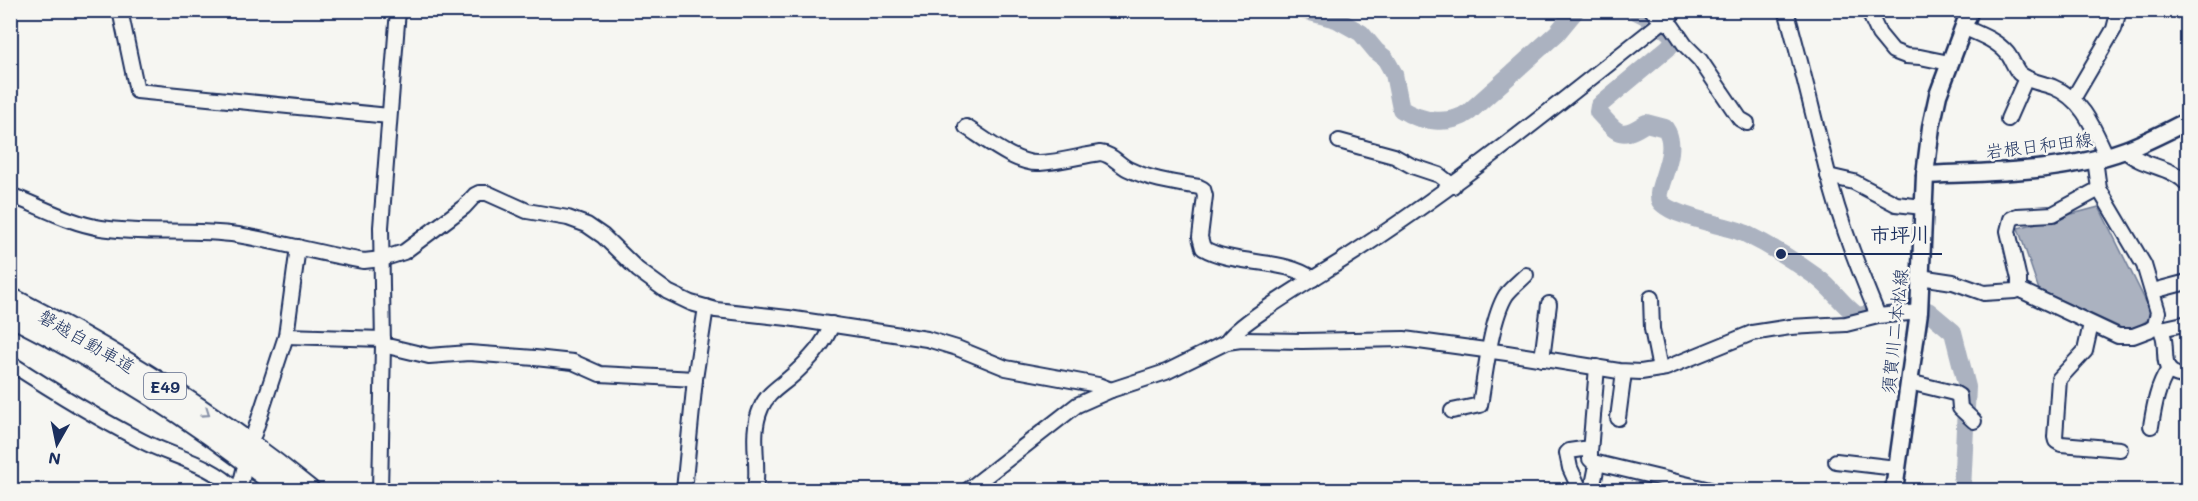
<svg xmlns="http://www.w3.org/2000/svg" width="2198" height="501" viewBox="0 0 2198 501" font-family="Mali,'Klee One',sans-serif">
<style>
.green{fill:#d6d9dd;stroke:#78849e;stroke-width:1.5}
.water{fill:#abb2c0;stroke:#717e99;stroke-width:1.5}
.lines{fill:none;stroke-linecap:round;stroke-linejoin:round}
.river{stroke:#abb2c0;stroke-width:18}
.minor-casing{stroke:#1b2f5e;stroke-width:18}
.major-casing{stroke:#1b2f5e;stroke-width:21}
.highway-casing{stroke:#1b2f5e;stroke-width:24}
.minor{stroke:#f6f6f2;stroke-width:14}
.major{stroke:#f6f6f2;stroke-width:16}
.highway{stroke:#f6f6f2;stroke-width:20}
.oneway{stroke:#8892a8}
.labels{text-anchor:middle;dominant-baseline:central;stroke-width:5;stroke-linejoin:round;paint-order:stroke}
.shield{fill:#f6f6f2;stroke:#5d6b8a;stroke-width:1.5}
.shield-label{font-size:16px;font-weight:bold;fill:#1b2f5e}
.street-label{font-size:18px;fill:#1b2f5e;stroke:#f6f6f2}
.leader{fill:none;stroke:#1b2f5e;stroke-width:2}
.callout-dot{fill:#1b2f5e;stroke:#f6f6f2;stroke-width:2}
.callout-label{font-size:20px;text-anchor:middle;font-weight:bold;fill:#1b2f5e;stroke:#f6f6f2;stroke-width:5;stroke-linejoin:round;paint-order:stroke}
</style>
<rect width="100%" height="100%" fill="#f6f6f2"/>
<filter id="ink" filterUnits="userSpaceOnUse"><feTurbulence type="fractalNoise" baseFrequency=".0167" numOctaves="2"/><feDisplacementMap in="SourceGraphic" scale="12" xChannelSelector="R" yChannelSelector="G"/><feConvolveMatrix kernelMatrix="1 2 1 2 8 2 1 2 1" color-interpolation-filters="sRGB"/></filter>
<g filter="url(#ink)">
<!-- green -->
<path class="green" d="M2170 11H2187V27Z"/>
<!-- water -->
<path class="water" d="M2099 207 2153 316 2130 332 2039 290 2018 228Z"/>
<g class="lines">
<!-- river -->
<g class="river">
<path d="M1303 10 1336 19 1361 33 1376 51 1385 58 1394 74 1401 109C1420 122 1450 126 1469 112L1557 33 1576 10"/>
<path d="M1634 10 1657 22 1676 38 1668 48 1602 103 1599 106 1598 112C1617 132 1619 141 1646 123L1665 128C1682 151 1653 189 1660 201 1669 216 1726 225 1744 233 1769 245 1796 262 1818 278 1833 289 1843 306 1858 316L1877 313"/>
<path d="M1904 309H1919L1928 311 1953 332 1967 387 1962 490"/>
</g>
<defs>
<g id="minor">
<path d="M120 10 137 91 389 116"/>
<path d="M1652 10 1660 19 1672 26 1685 45 1700 60 1740 119 1747 123"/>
<path d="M1786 10C1802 65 1814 119 1828 174 1839 220 1860 272 1878 316"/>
<path d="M1868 10 1879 34 1893 51 1906 56 1920 57 1949 63"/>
<path d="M1963 27C1979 34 1996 40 2007 53 2012 59 2014 67 2019 73 2029 82 2042 83 2053 87 2083 99 2094 129 2106 155"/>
<path d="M2073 99 2114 29 2119 10"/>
<path d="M2008 119 2026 78"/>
<path d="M966 127C985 139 1017 165 1040 163 1060 162 1080 156 1100 153 1112 154 1118 164 1128 169 1151 180 1175 183 1199 187L1203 189 1205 196 1200 237 1203 248C1234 266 1286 258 1313 279"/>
<path d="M1339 141 1394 156 1412 166 1439 175 1453 186"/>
<path d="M2125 150C2142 168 2172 165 2188 185"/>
<path d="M1828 176 1854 182 1896 204 1923 207"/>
<path d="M10 195C40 206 69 223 101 228 146 235 192 228 238 235 280 242 321 254 364 261L382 259 404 252 464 207 475 195 479 193H487L527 211 568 218 587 225 603 236 638 270 668 292 691 303 716 310 788 318 927 339 957 348 1006 368 1098 385 1111 390"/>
<path d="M1920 277 1953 282 1984 293 2015 291 2019 286V279L2008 231 2011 219 2017 216 2053 214 2099 189"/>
<path d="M2018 289 2118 336H2133L2149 330 2155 326 2158 312 2144 265 2099 189 2095 159"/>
<path d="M2153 291 2187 282"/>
<path d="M1651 298 1652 329 1660 369"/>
<path d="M2156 323C2176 343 2150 376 2188 376"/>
<path d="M2091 324 2085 351 2059 379 2055 437 2056 441 2061 444 2120 449"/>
<path d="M2161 329 2188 323"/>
<path d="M286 336 383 339"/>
<path d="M1227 342C1234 325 1321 274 1341 261 1461 185 1566 97 1677 10"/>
<path d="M383 345 429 356 469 353 535 358 573 362 600 374 695 379"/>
<path d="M1542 359 1549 304"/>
<path d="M10 363C53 391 97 418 142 441 173 457 212 464 236 490"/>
<path d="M1597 367 1590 452V459L1593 462 1710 490"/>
<path d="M1909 382 1954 393 1959 396 1960 408 1974 421"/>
<path d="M1452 411 1480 405C1485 376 1491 319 1506 295 1511 288 1520 281 1526 275"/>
<path d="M1618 418 1624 372"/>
<path d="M2151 426C2154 408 2157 387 2168 371"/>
<path d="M254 434 286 336 298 247"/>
<path d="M1836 461 1896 468"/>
<path d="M239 490 244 470"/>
<path d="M380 490 383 345 381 227 398 10"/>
<path d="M684 490 695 379 706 307"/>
<path d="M755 490C760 463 749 435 761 408 767 393 781 386 793 375 808 361 825 344 832 324"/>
<path d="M968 490 1077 405 1111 390 1166 372 1227 342 1241 340 1302 341 1404 339 1507 353 1619 371 1641 372 1666 368 1752 333 1790 327 1846 324 1878 316 1919 312"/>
<path d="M1580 490 1570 468 1567 453 1569 451 1590 448"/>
<path d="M1592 490 1597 465"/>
</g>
<g id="major">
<path d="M1925 175C1991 172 2062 173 2125 150 2147 142 2167 131 2188 121"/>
<path d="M1894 490 1919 312 1925 175 1931 127 1938 95 1970 10"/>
</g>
<g id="highway">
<path d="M10 298C116 352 217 415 309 490"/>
<path d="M10 315C107 364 200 422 283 490"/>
</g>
</defs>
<!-- minor casing -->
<use href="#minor" class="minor-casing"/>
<!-- major casing -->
<use href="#major" class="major-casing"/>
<!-- highway casing -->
<use href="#highway" class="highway-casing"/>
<!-- minor -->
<use href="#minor" class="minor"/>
<!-- major -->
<use href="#major" class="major"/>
<!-- highway -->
<use href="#highway" class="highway"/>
</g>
<!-- one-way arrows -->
<defs><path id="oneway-chevron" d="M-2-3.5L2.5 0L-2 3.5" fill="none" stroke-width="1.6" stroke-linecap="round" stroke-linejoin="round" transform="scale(1.5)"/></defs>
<use class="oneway" href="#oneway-chevron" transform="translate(206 413) rotate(35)"/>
</g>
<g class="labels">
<!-- shield labels -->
<rect class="shield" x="144" y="373" width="42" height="26" rx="4.5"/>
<g class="shield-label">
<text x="165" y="386">E49</text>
</g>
<!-- street labels -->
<g class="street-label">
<text transform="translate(2039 145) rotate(-7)">岩根日和田線</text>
<text transform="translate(1894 331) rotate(-84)">須賀川二本松線</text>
<text transform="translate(87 341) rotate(30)">磐越自動車道</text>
</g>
</g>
<!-- callouts -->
<path class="leader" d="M1781 254L1858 254H1942"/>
<circle class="callout-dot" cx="1781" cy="254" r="6"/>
<g class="callout-label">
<text x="1900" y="242">市坪川</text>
</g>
<!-- margin -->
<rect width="2198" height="501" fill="none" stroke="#f6f6f2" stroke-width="36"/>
<rect x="18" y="18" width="2162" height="465" fill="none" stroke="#1b2f5e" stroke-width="2" filter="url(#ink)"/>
<!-- north arrow -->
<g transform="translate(57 444) rotate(189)" stroke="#f6f6f2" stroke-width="4.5" paint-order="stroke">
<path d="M0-4.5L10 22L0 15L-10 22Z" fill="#1b2f5e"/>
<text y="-9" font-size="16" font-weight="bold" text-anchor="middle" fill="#1b2f5e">N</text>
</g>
</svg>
